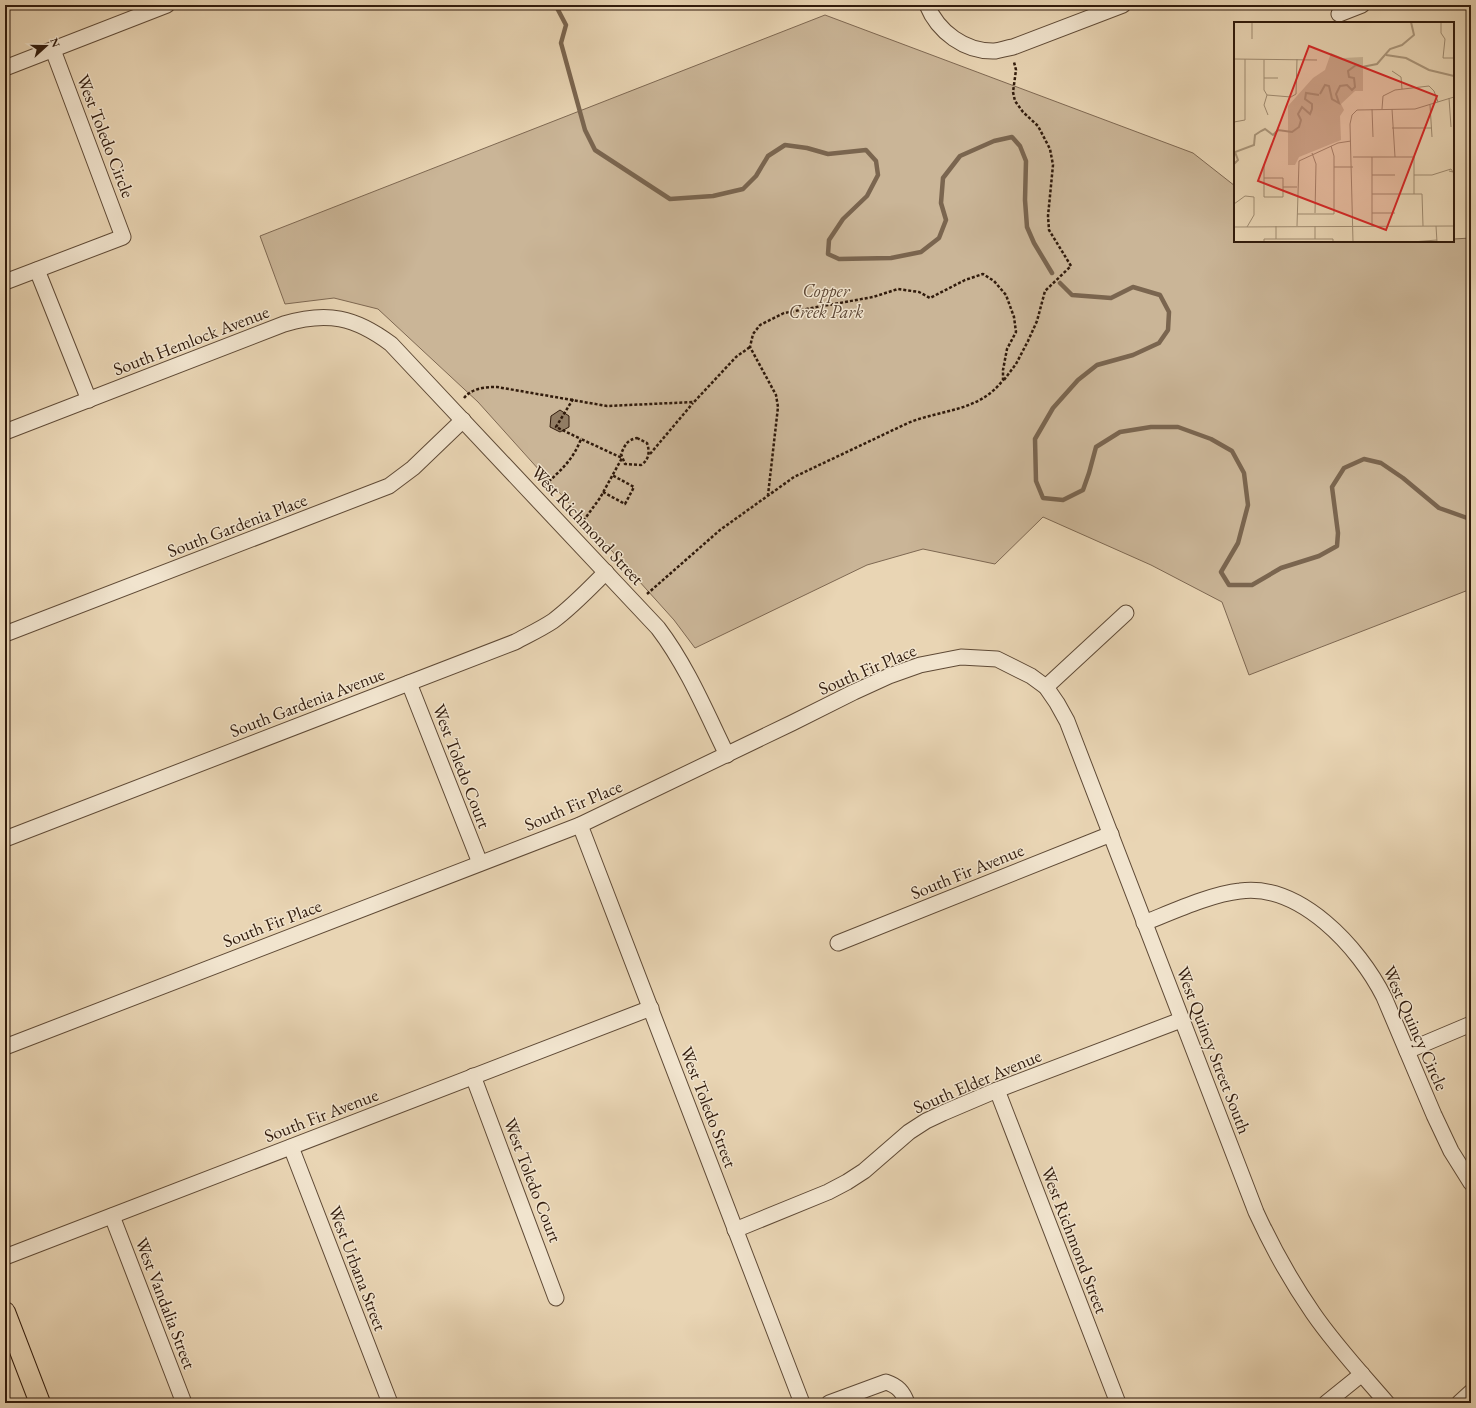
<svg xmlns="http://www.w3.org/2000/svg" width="1476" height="1408" viewBox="0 0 1476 1408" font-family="'EB Garamond',serif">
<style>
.green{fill:#cab597;stroke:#7e6852}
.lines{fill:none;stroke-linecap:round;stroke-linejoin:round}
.stream{stroke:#7a654f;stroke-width:4.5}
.building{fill:#917c63;stroke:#311b0c}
.minor-casing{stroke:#5f4a36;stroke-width:17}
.major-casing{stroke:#311b0c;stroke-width:22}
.path{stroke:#311b0c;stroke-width:2.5;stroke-dasharray:3 2;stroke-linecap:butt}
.minor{stroke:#f1e4ce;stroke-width:15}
.major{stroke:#e9d5b4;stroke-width:20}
.labels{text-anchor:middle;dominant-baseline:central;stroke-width:3;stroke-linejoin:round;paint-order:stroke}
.street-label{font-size:18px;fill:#311b0c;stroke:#f1e4ce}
.park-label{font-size:18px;font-style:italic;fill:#5f4936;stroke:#f1e4ce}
.inset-river{fill:none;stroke:#aa967b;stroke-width:2}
.inset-road{fill:none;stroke:#9f8b71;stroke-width:1}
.view{fill:#d62828;fill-opacity:0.15;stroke:#d62828;stroke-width:2}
.inset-edge{fill:none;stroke:#311b0c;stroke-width:2}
</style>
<rect width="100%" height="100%" fill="#e9d5b4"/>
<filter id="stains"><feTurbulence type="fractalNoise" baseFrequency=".005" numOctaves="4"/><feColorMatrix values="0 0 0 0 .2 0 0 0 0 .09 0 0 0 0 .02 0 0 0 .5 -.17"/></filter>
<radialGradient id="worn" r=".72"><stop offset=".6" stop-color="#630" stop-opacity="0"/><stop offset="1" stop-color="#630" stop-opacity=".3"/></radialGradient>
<!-- green -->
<path class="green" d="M825 15 1193 153 1235 186V241H1453V239L1471 238V589L1249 675 1222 602 1151 565 1043 517 995 564 923 549 867 565 695 648 674 620 478 402 378 309 334 298 285 304 260 236Z"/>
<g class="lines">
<!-- stream -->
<g class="stream">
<path d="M553 5 556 6 566 25 561 43 585 130 595 150 670 199 713 196 743 189 756 176 768 156 785 145 807 148 828 154 866 150 876 161 878 175 867 196 843 219 829 240 828 254 839 259 891 258 921 252 939 238 946 220 941 203 943 178 960 156 994 141 1012 137 1020 146 1026 161 1025 200 1027 227 1034 243 1052 273"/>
<path d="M1060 283 1072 295 1111 298 1133 287 1160 295 1169 312 1168 330 1159 343 1133 355 1097 365 1078 380 1053 408 1035 439 1036 481 1043 498 1063 500 1083 490 1089 473 1096 447 1120 432 1151 427H1178L1211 439 1232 451 1244 473 1248 505 1238 543 1221 572 1229 585H1252L1281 568 1319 556 1337 546 1338 533 1332 487 1344 468 1364 459 1381 463 1403 478 1439 508 1470 519 1471 521"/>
</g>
</g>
<!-- building -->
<path class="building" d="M560 410 569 416V427L560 432 550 427 551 416Z"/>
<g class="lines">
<defs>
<g id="minor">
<path d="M927 5C938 32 965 52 995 51 1001 50 1007 48 1013 47L1123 5"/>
<path d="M1339 14 1362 5"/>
<path d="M5 68 167 5"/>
<path d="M37 270 89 400"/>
<path d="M5 282 123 237 53 50"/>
<path d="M5 432 284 324C327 311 355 317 391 344L658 628C687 666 706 712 727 755"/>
<path d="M5 634 389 486 413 468 463 420"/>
<path d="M409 683 480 863"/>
<path d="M1046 687 1126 613"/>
<path d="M580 825 802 1403"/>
<path d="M5 839 515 642C528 635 541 629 553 621 572 607 589 589 606 572"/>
<path d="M1144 923C1172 912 1211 894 1240 891 1300 883 1359 947 1384 997L1434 1115 1451 1151 1471 1183"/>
<path d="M838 943 1111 834"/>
<path d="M5 1047 580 825 792 723 854 692 889 676 920 665 961 657 997 659 1031 676 1046 687 1057 703 1067 721 1256 1212C1272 1247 1291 1281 1313 1313 1335 1345 1362 1374 1387 1403"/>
<path d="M1407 1051 1471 1024"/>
<path d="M473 1076 556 1298"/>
<path d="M997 1090 1118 1403"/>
<path d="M291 1147 390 1403"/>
<path d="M112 1216 184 1403"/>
<path d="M735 1230 828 1192 847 1182 864 1171 909 1132 926 1121 943 1113 997 1090 1181 1020"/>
<path d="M5 1257 651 1008"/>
<path d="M829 1403 886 1382C898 1386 903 1392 907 1403"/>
<path d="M1326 1403 1362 1374"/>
<path d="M1459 1403 1471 1392"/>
</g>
<path id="major" d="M5 1312 40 1403"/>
</defs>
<!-- minor casing -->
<use href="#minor" class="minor-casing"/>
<!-- major casing -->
<use href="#major" class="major-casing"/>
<!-- path -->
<g class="path">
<path d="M1004 380 1016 364 1028 341 1037 321 1045 291 1071 266 1049 230 1048 216 1053 165 1050 149 1038 126 1023 112 1015 101 1013 92 1016 70 1014 62"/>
<path d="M464 398C472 388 485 387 497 387L607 406 694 402 736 357 750 347"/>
<path d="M573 399 556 427 581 439"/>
<path d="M637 438 647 443C650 452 649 460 641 465L625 464 621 454C625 445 627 440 637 438Z"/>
<path d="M650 454 693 403"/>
<path d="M545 485C561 470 573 460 581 439L622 458 600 498 581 524"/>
<path d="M603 492 625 504 634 487 612 475"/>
<path d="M647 594 720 530 794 477 908 423C942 409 979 412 1003 380V370L1007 349 1016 332 1014 317 1006 295 994 281 983 274 965 280 930 298 919 292 898 289 873 297 784 313 760 325 753 334 750 347 776 395 778 407 768 495"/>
</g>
<!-- minor -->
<use href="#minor" class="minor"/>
<!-- major -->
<use href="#major" class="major"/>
</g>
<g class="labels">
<!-- street labels -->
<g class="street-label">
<text transform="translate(106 136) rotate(69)">West Toledo Circle</text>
<text transform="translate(191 340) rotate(-21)">South Hemlock Avenue</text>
<text transform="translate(237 525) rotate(-21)">South Gardenia Place</text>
<text transform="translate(588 525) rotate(47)">West Richmond Street</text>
<text transform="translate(867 669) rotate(-23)">South Fir Place</text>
<text transform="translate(307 702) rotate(-21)">South Gardenia Avenue</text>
<text transform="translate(462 766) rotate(69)">West Toledo Court</text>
<text transform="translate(573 805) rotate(-23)">South Fir Place</text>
<text transform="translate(967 871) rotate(-22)">South Fir Avenue</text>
<text transform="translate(272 923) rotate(-21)">South Fir Place</text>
<text transform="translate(1416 1028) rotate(66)">West Quincy Circle</text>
<text transform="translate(1214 1050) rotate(69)">West Quincy Street South</text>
<text transform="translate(977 1081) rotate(-23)">South Elder Avenue</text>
<text transform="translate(709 1107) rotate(69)">West Toledo Street</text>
<text transform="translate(321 1115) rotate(-21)">South Fir Avenue</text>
<text transform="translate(533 1180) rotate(69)">West Toledo Court</text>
<text transform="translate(1075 1240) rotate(69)">West Richmond Street</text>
<text transform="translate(358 1268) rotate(69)">West Urbana Street</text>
<text transform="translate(166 1303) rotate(69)">West Vandalia Street</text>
</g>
<!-- park labels -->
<g class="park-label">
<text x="826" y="290">Copper<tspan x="826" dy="21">Creek Park</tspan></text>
</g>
</g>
<!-- overview -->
<g transform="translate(1234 22)">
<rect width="220" height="220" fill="#e9d5b4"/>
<path d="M97 31 109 36 129 35V69H121L107 82 110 88 106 94 107 118 65 135 61 143H54V84L79 56 91 48Z" fill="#cab597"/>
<path class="inset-river" d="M152 33 172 36 195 48 220 54M86 72 91 63 95 64 98 77 105 81 102 72 106 64 113 63 118 68 121 65 120 56 115 55 114 49 122 43 128 45 143 42 156 27 168 23 180 13 177 0M0 142 4 138 1 130 20 123 21 113 27 109 31 107 39 113 44 108 58 110 65 105 67 98 64 92 68 85 76 92 78 87V82L71 77 72 71 85 73"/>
<path class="inset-road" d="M207 0V11L211 17M18 17V0M211 17 209 36H220M0 37 83 38M30 38V68L33 73 30 83 34 93M158 49 167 55 168 67M30 56H44M33 73 57 75 62 72 63 37M215 76 217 105M196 83 198 115M138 87 139 115M148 87 149 74 161 68 195 64 200 69 204 80M158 87 161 135M123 88 181 87 220 75M0 100 11 98V37M158 106H198M78 131 82 142 81 191M119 135H180V172M138 135V204M30 142V175H49V156H30M100 145H119M138 153H161M180 153H198L217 147 219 150 215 149M49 165H63M138 172H188L189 204M0 182 11 174 20 175V193L13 205M138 191H161M63 192H100V134L97 124M42 204V217M63 204 65 139 104 121 117 119M81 204V217M202 204 203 220M0 205 220 204M30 220V217H99V220M119 220 116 102 118 93 123 88M178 220 203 218"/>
<path class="view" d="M75 24 203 74 152 208 24 159Z"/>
<rect width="220" height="220" class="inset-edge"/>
</g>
<!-- margin -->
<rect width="1476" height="1408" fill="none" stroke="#e9d5b4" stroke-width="20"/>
<rect x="6" y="6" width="1464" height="1396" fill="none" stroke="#311b0c" stroke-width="2"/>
<rect x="10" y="10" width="1456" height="1388" fill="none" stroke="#311b0c"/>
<!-- north arrow -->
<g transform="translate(46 46) rotate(69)" stroke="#f1e4ce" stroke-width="3" paint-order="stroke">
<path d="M0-3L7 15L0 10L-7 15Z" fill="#311b0c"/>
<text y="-6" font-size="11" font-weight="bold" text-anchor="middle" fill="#311b0c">N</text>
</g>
<rect width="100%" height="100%" filter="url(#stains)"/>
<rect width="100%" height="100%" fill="url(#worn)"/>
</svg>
